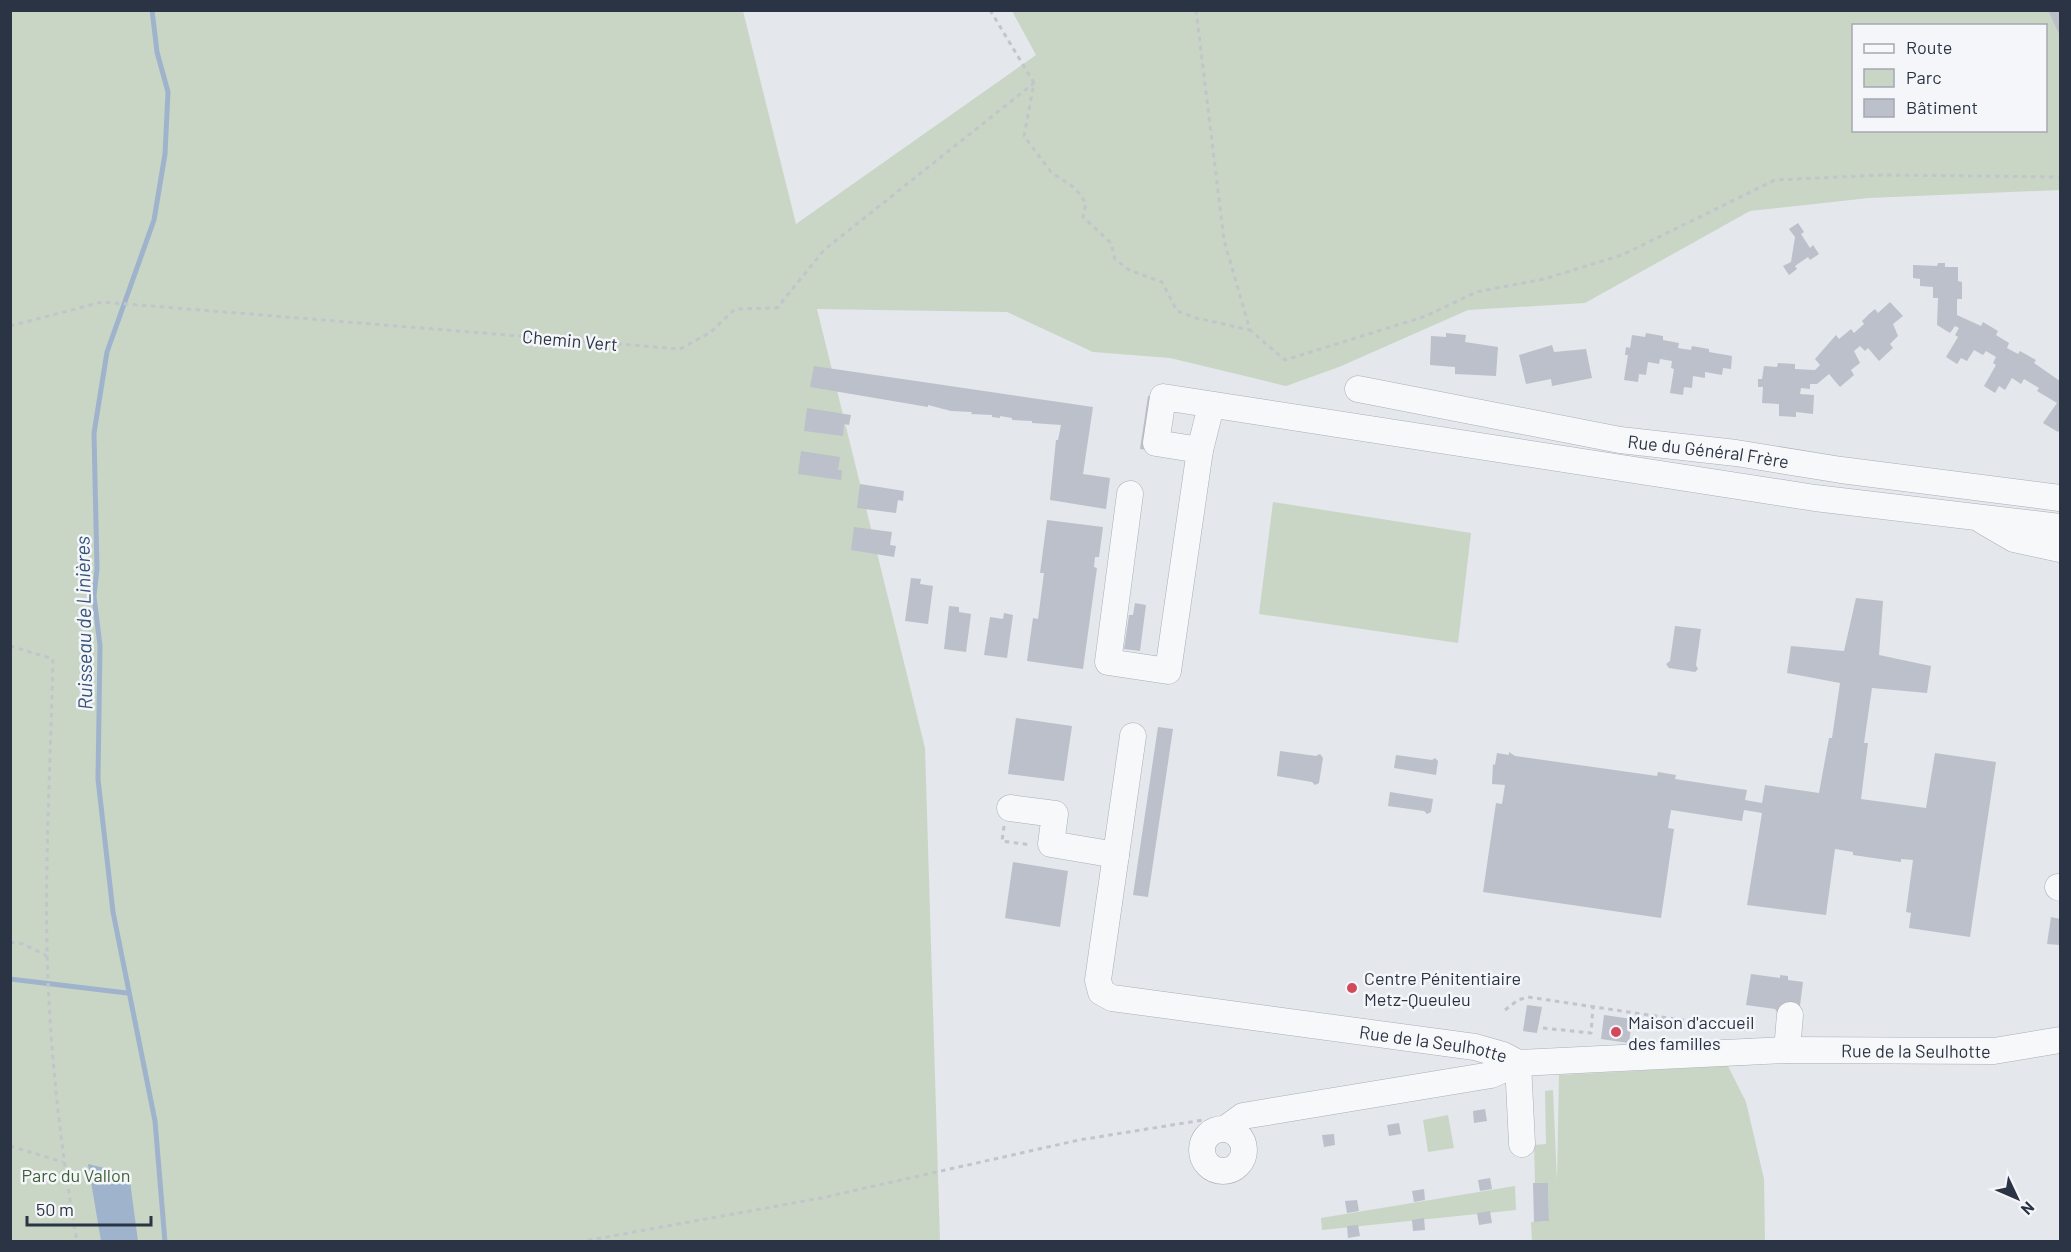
<svg xmlns="http://www.w3.org/2000/svg" width="2071" height="1252" viewBox="0 0 2071 1252" font-family="Barlow,sans-serif">
<style>
.green{fill:#c9d6c5;fill-rule:evenodd}
.water{fill:#9fb4cc}
.lines{fill:none;stroke-linecap:round;stroke-linejoin:round}
.stream{stroke:#9fb4cc;stroke-width:5}
.building{fill:#bbc0ca}
.minor-casing{stroke:#a9aeb7;stroke-width:27}
.path{stroke:#c2c5cb;stroke-width:3;stroke-dasharray:4.5 4.5;stroke-linecap:butt}
.minor{stroke:#f7f8fa;stroke-width:26}
.poi-dot{fill:#d1495b;stroke:#f4f6f9;stroke-width:2}
.labels{text-anchor:middle;dominant-baseline:central;stroke-width:5;stroke-linejoin:round;paint-order:stroke}
.street-label{font-size:18px;fill:#2b3445;stroke:#f4f6f9}
.poi-label{font-size:18px;fill:#2b3445;stroke:#f4f6f9;text-anchor:start}
.park-label{font-size:18px;fill:#3f6138;stroke:#f4f6f9}
.water-label{font-size:20px;font-style:italic;fill:#34527a;stroke:#f4f6f9}
</style>
<rect width="100%" height="100%" fill="#e4e7ec"/>
<!-- green -->
<g class="green">
<path d="M10 11H743L796 224 1036 55 1012 11H2060V190L1869 198 1750 211 1585 303 1468 310 1339 367 1286 386 1170 358 1093 352 1007 312 817 309 925 748 940 1241H11ZM1854 26H2046V130H1854Z"/>
<path d="M1273 502 1471 533 1458 643 1259 614Z"/>
<path d="M1728 1066 1746 1102 1764 1179 1765 1241H1532L1531 1222 1549 1221 1548 1183H1535L1534 1145 1546 1144 1545 1091 1553 1090 1557 1181 1559 1075Z"/>
<path d="M1448 1115 1454 1148 1428 1152 1423 1120Z"/>
<path d="M1515 1186 1516 1210 1322 1230 1321 1218Z"/>
</g>
<!-- water -->
<path class="water" d="M88 1164 129 1174 138 1241H101Z"/>
<g class="lines">
<!-- stream -->
<g class="stream">
<path d="M152 10 157 52 168 92 165 154 154 220 107 352 94 433 97 569 94 596 100 646 98 779 113 912 155 1121 165 1242"/>
<path d="M10 979 127 993"/>
</g>
</g>
<!-- building -->
<g class="building">
<path d="M2048 10H2060V36Z"/>
<path d="M1798 223 1804 232 1801 234 1810 248 1813 245 1819 254 1810 260 1808 257 1795 266 1797 269 1789 275 1783 266 1791 262 1795 237 1789 229Z"/>
<path d="M1938 263H1945V267H1958V281L1962 282V299H1957V315L1981 326 1983 322 1998 331 1996 335 2009 343 2007 348 2018 354 2020 351 2036 360 2034 363 2060 381V429L2058 432 2043 423 2057 403 2037 391 2039 388 2024 379 2021 384 2012 378 2005 390 1999 386 1995 393 1984 386 1996 365 1993 363 1996 357 1986 351 1983 355 1974 350 1967 361 1961 358 1957 364 1946 357 1958 337 1955 335 1959 328 1955 326 1950 333 1937 325 1938 298H1933V287L1920 286V279L1913 278V265L1937 266Z"/>
<path d="M1890 302 1903 316 1893 324 1898 336 1890 344 1893 348 1879 361 1868 348 1865 351 1860 346 1854 351 1860 363 1851 370 1854 375 1840 387 1829 374 1817 384H1810V389L1801 388 1800 394 1814 395 1813 414 1796 412V417L1779 416V404L1762 403 1763 387H1758V379H1762L1764 366 1777 367 1778 363 1795 364V369L1815 370 1820 365 1815 359 1836 335 1839 339 1851 329 1854 333 1864 324 1862 321 1869 314 1875 309 1878 313Z"/>
<path d="M1446 333 1466 335 1465 342 1498 347 1496 376 1455 374V367L1430 365 1431 336 1446 337Z"/>
<path d="M1646 333 1663 336V340L1679 343 1678 348 1691 350 1692 346 1709 349V352L1732 356 1731 369 1723 368 1722 375 1705 372V378L1693 376 1692 388 1684 387 1683 395 1670 393 1674 369 1671 368 1672 361 1660 359 1659 364 1648 362 1646 375 1639 374 1638 382 1624 380 1628 355H1625L1626 347 1630 348 1632 335 1645 337Z"/>
<path d="M1552 345 1554 352 1586 349 1592 378 1552 386 1551 379 1526 384 1519 355Z"/>
<path d="M814 366 1093 407 1083 474 1110 478 1106 509 1050 500 1056 440H1058L1061 425 1032 423V421L1012 420V418L1000 416V418L992 417V415L971 414 972 412 951 411 928 405V407L810 387Z"/>
<path d="M1148 396 1156 397 1149 450 1140 449Z"/>
<path d="M807 408 851 415 849 425 844 424 843 436 804 431Z"/>
<path d="M801 451 840 457 838 470H842L841 480 798 474Z"/>
<path d="M860 484 904 491 903 501 898 500 896 513 857 508Z"/>
<path d="M1047 520 1103 527 1099 557H1095L1094 567 1097 568 1083 669 1027 661 1033 618 1038 619 1044 573H1040Z"/>
<path d="M854 527 892 532 890 545 896 546 894 557 851 550Z"/>
<path d="M911 578 921 579 920 584 933 586 928 624 905 621Z"/>
<path d="M1856 598 1883 601 1879 655 1931 666 1927 693 1872 688 1864 743H1868L1861 799 1926 808 1935 753 1996 762 1970 937 1909 928 1911 913 1906 912 1913 860 1901 859V862L1853 855V852L1835 849 1826 915 1747 905 1762 813 1744 810 1742 821 1671 810 1668 828 1674 829 1661 918 1483 892 1496 803 1502 804 1505 785 1492 784 1493 764 1495 765 1497 753 1509 755V752L1515 756 1657 776 1658 772 1676 775 1675 779 1747 790 1745 800 1762 803 1765 785 1819 793 1829 738H1832L1840 683 1787 673 1791 646 1844 651Z"/>
<path d="M1135 603 1146 605 1140 651 1124 649 1129 615H1133Z"/>
<path d="M949 606 959 607V612L971 614 966 652 944 649Z"/>
<path d="M1004 613 1013 615 1007 658 984 655 990 617 1003 619Z"/>
<path d="M1675 626 1701 629 1696 665 1698 669 1695 672 1669 668 1666 664 1670 661Z"/>
<path d="M1016 718 1072 726 1064 781 1008 774Z"/>
<path d="M1158 727 1173 729 1148 897 1133 895Z"/>
<path d="M1280 751 1316 756 1320 754 1323 758 1319 783 1315 785 1312 782 1277 776Z"/>
<path d="M1396 755 1432 760 1435 758 1438 761 1436 775 1394 768Z"/>
<path d="M1390 792 1433 799 1431 812 1427 814 1424 811 1388 806Z"/>
<path d="M1013 862 1068 871 1060 927 1005 918Z"/>
<path d="M2051 917 2060 919V945L2047 944Z"/>
<path d="M1751 974 1780 978V975L1788 976V980L1803 982 1799 1013 1778 1014 1775 1009 1746 1005Z"/>
<path d="M1527 1005 1542 1007 1537 1033 1523 1031Z"/>
<path d="M1604 1015 1632 1019 1629 1043 1601 1039Z"/>
<path d="M1485 1109 1487 1121 1474 1123 1473 1111Z"/>
<path d="M1399 1123 1401 1134 1389 1136 1387 1125Z"/>
<path d="M1334 1134 1335 1145 1324 1147 1322 1135Z"/>
<path d="M1490 1178 1492 1189 1480 1191 1478 1180Z"/>
<path d="M1533 1183H1548L1549 1221 1534 1222Z"/>
<path d="M1424 1189 1425 1200 1414 1202 1412 1191Z"/>
<path d="M1357 1200 1359 1211 1347 1213 1345 1201Z"/>
<path d="M1490 1211 1492 1223 1479 1225 1477 1213Z"/>
<path d="M1424 1218 1425 1230 1413 1231 1412 1220Z"/>
<path d="M1358 1225 1360 1236 1348 1238 1347 1226Z"/>
</g>
<g class="lines">
<defs>
<g id="minor">
<path id="s1" d="M1358 389 1620 440 1736 453 1841 470 2060 498"/>
<path d="M1211 406 1200 450 1156 443 1163 397 1815 498 2060 527"/>
<path d="M1130 494 1108 662 1168 671 1200 450"/>
<path d="M1983 521 2014 539 2060 549"/>
<path id="s2" d="M1133 736 1098 980 1101 992 1112 998 1475 1047 1503 1055 1518 1063 1787 1050 1994 1051 2060 1040"/>
<path d="M1010 808 1055 814 1051 844 1116 855"/>
<path d="M2058 887 2060 888"/>
<path d="M1787 1050 1790 1015"/>
<path d="M1225 1129 1243 1116 1491 1075 1518 1063 1522 1144"/>
<circle cx="1223" cy="1150" r="21"/>
</g>
</defs>
<!-- minor casing -->
<use href="#minor" class="minor-casing"/>
<!-- path -->
<g class="path">
<path d="M990 10 1034 83 1024 136 1051 172 1075 188 1086 203 1083 217 1111 243 1115 259 1129 270 1162 282 1177 311 1196 318 1250 330"/>
<path d="M1196 10 1224 240 1250 330 1285 360 1426 316 1476 292 1544 279 1622 255 1775 180 1881 175 2060 177"/>
<path d="M10 326 102 302 680 349 711 332 735 309 777 308 824 250 1034 83"/>
<path d="M10 646 53 659C51 755 45 851 47 947 49 1046 60 1144 77 1242"/>
<path d="M1004 826 1002 841 1031 845"/>
<path d="M10 942 23 944 47 956"/>
<path d="M1505 1010 1518 1000 1528 997 1749 1030"/>
<path d="M1543 1028 1591 1033 1593 1007"/>
<path d="M10 1146 63 1162"/>
<path d="M579 1242 821 1198 1079 1140 1203 1120 1206 1123"/>
</g>
<!-- minor -->
<use href="#minor" class="minor"/>
</g>
<!-- markers -->
<g class="poi-dot">
<circle cx="1352" cy="988" r="6"/>
<circle cx="1616" cy="1032" r="6"/>
</g>
<g class="labels">
<!-- street labels -->
<g class="street-label">
<text transform="translate(570 340) rotate(5)">Chemin Vert</text>
<text stroke="none"><textPath href="#s1" startOffset="356">Rue du Général Frère</textPath></text>
<text stroke="none"><textPath href="#s2" startOffset="596">Rue de la Seulhotte</textPath></text>
<text stroke="none"><textPath href="#s2" startOffset="1082">Rue de la Seulhotte</textPath></text>
</g>
<!-- poi labels -->
<g class="poi-label">
<text x="1364" y="978">Centre Pénitentiaire<tspan x="1364" dy="21">Metz-Queuleu</tspan></text>
<text x="1628" y="1022">Maison d'accueil<tspan x="1628" dy="21">des familles</tspan></text>
</g>
<!-- park labels -->
<g class="park-label">
<text x="76" y="1175">Parc du Vallon</text>
</g>
<!-- water labels -->
<g class="water-label">
<text transform="translate(83 623) rotate(-91)">Ruisseau de Linières</text>
</g>
</g>
<!-- border -->
<rect width="2071" height="1252" fill="none" stroke="#2b3445" stroke-width="24"/>
<!-- legend -->
<rect x="1852" y="24" width="195" height="108" fill="#f4f6f9" stroke="#a4a8b1" stroke-width="1.5"/>
<rect x="1864" y="44" width="30" height="9" fill="#f7f8fa" stroke="#a4a8b1" stroke-width="1.5"/>
<text x="1906" y="54" font-size="18" fill="#2b3445">Route</text>
<rect x="1864" y="69" width="30" height="18" fill="#c9d6c5" stroke="#a4a8b1" stroke-width="1.5"/>
<text x="1906" y="84" font-size="18" fill="#2b3445">Parc</text>
<rect x="1864" y="99" width="30" height="18" fill="#bbc0ca" stroke="#a4a8b1" stroke-width="1.5"/>
<text x="1906" y="114" font-size="18" fill="#2b3445">Bâtiment</text>
<!-- north arrow -->
<g transform="translate(2017 1198) rotate(134)" stroke="#f4f6f9" stroke-width="4.5" paint-order="stroke">
<path d="M0-4.5L10 22L0 15L-10 22Z" fill="#2b3445"/>
<text y="-9" font-size="16" font-weight="bold" text-anchor="middle" fill="#2b3445">N</text>
</g>
<!-- scale -->
<path d="M27 1216v9h124v-9" fill="none" stroke="#2b3445" stroke-width="3"/>
<text x="36" y="1216" font-size="18" fill="#2b3445" stroke="#f4f6f9" stroke-width="4.5" paint-order="stroke">50 m</text>
</svg>
